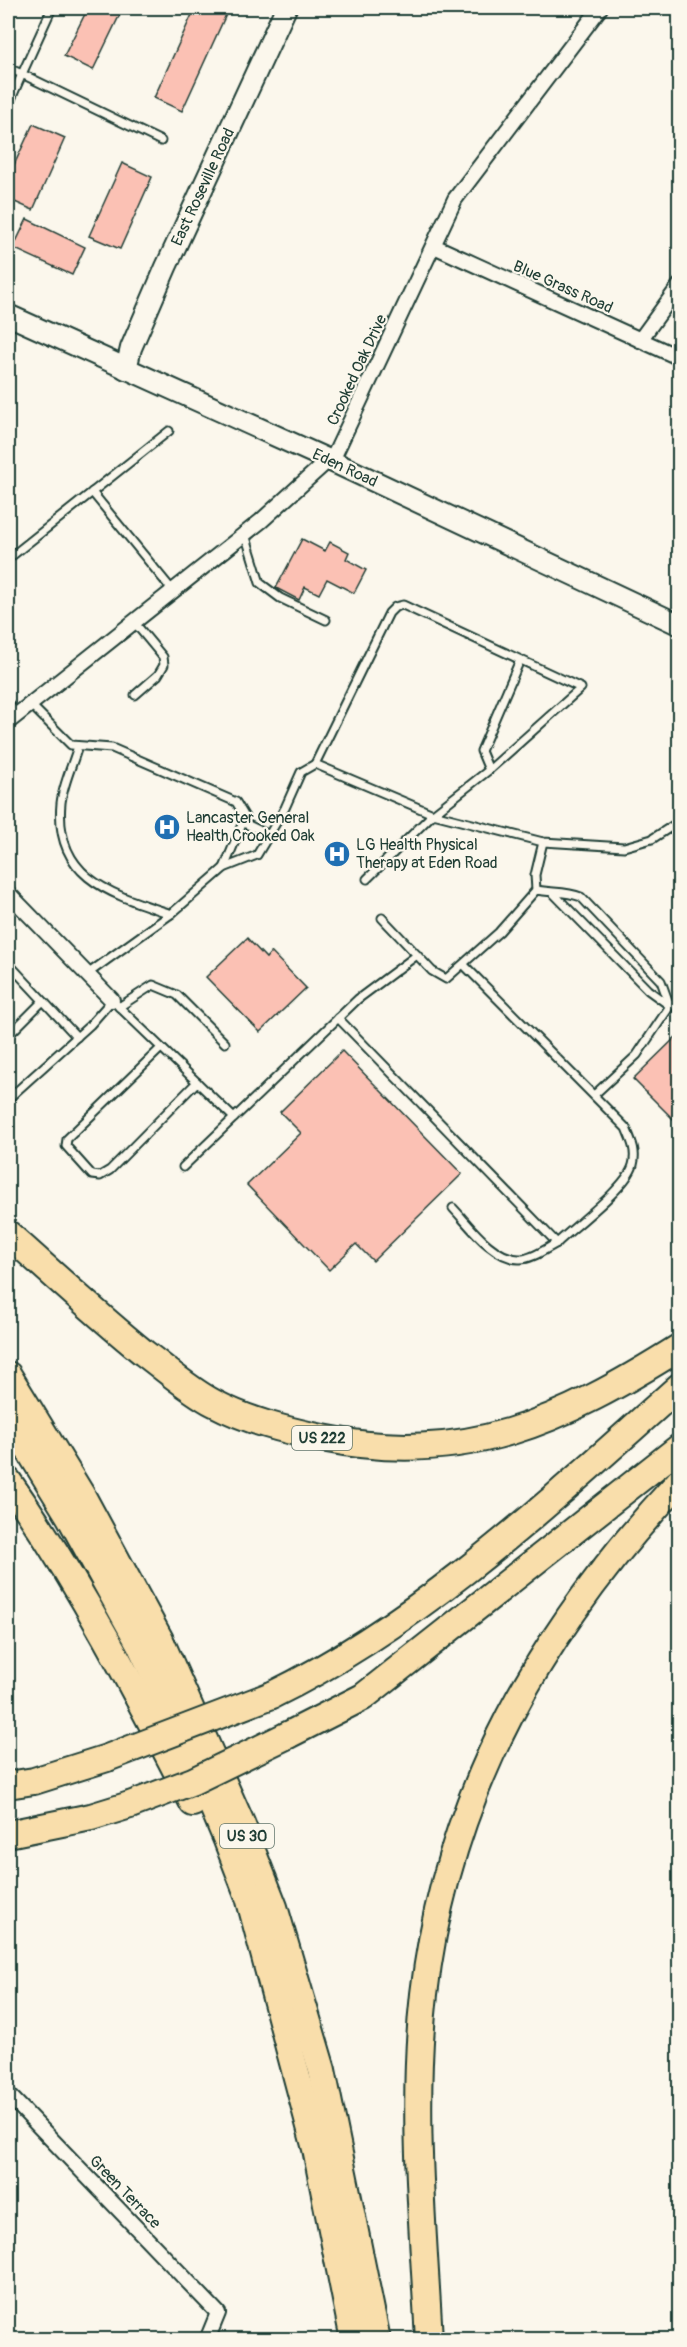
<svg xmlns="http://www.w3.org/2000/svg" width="687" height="2347" viewBox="0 0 687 2347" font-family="Pangolin,sans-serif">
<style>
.building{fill:#fbc1b4;stroke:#1f3d34;stroke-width:1.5}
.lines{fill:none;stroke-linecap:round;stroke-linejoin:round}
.lane-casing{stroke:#1f3d34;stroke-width:11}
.street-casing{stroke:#1f3d34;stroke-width:18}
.secondary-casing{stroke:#1f3d34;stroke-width:24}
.highway-casing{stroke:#1f3d34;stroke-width:30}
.lane{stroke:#fbf7ec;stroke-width:7}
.street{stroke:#fbf7ec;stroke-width:14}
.secondary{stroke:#fbf7ec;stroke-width:20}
.highway{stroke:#f9deab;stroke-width:26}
.highway-bridge-casing{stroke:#1f3d34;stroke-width:30;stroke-linecap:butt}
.highway-bridge{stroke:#f9deab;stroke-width:26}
.labels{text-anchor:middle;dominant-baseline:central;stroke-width:4.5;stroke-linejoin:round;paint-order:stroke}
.shield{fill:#fbf7ec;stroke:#61756b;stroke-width:1.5}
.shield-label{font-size:15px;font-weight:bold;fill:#1f3d34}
.street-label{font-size:16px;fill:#1f3d34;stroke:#fbf7ec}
.poi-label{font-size:16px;fill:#1f3d34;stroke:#fbf7ec;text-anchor:start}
</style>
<rect width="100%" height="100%" fill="#fbf7ec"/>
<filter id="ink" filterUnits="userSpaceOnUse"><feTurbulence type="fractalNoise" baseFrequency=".0167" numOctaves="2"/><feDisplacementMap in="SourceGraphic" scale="12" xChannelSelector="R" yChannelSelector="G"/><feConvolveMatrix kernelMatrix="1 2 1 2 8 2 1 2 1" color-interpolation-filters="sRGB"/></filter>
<g filter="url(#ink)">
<!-- building -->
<g class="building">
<path d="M88 8H123L93 70 64 56Z"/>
<path d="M195 8H229L182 111 154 98Z"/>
<path d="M33 124 65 138 33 210 8 199V178Z"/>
<path d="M122 163 152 177 120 249 89 236Z"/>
<path d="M27 219 85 247 72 275 13 248Z"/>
<path d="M302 539 325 551 330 542 349 552 346 559 366 570 354 593 327 579 319 594 305 587 299 600 276 588Z"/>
<path d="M247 938 266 958 271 952 306 988 260 1032 206 977Z"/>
<path d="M680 1033V1126L633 1079Z"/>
<path d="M342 1051 462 1174 373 1261 356 1244 329 1270 247 1185 301 1133 280 1112Z"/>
</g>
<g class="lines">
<defs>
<g id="lane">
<path d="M52 8 22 74 161 141"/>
<path d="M8 68 22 74 8 106"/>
<path d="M92 492 173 591"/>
<path d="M245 534 260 583 280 598 326 620"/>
<path d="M8 559 169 431"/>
<path d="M134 622 163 657 164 665 158 675 135 695"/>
<path d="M8 703 17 714"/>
<path d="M30 704 71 745 112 748 236 802 245 817 224 868"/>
<path d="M78 746C73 764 63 784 61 803 54 879 112 894 171 914"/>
<path d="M489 770 481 751 520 660"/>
<path d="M242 822 269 835"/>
<path d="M367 879 433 814 489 770 581 688 403 605 395 607 389 613 315 764 433 814 543 842 624 847 652 839 680 821"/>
<path d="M536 890 535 875 543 842"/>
<path d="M382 918 417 955"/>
<path d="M8 963 77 1037"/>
<path d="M86 975 171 914 224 868 257 855 285 808 301 772 315 764"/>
<path d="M119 1007 153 985 177 995 225 1043"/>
<path d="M338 1018 557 1243C576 1225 627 1187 633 1165 637 1151 631 1140 626 1128L464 965"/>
<path d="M8 1036 43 1001"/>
<path d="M161 1048 67 1139 66 1146 92 1175 100 1176 110 1170 197 1082"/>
<path d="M594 1095 637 1055 670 1006 680 998"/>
<path d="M8 1099 90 1025 112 1000 234 1118"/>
<path d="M183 1167 358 999 417 955 432 971 446 979 499 932 536 890C553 893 566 891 581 897L661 981 670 1006 648 990 553 893"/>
<path d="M453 1208C470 1226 492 1258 519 1259 531 1260 547 1248 557 1243"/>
</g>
<g id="street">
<path d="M434 246 680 358"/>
<path d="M640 340 680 285"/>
<path d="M8 722 261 521 335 454 455 199 600 8"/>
<path d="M8 893 112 1000"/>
<path d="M8 2094 218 2313 207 2340"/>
</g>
<g id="secondary">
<path d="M8 315 329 460 680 625"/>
<path d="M126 369 131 348 166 267 286 8"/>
</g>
<g id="highway">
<path d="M8 1234C53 1274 97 1315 144 1353 167 1370 189 1390 214 1403 248 1421 285 1430 322 1438 465 1467 561 1422 680 1347"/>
<path d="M8 1375 82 1496 160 1640 241 1823 274 1907 322 2070 377 2340"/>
<path d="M8 1416 70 1517 140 1644 188 1747 227 1840 249 1897 316 2149 354 2340"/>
<path d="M8 1481C80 1583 136 1692 193 1803"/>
<path d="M272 1695C424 1621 554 1498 680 1386"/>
<path d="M288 1735 363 1697 680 1447"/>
<path d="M8 1785 34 1781 107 1758"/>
<path d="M8 1834 91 1817 130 1805"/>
<path d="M429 2340C423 2226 411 2108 424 1994 447 1792 543 1627 680 1481"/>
</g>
</defs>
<!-- lane casing -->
<use href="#lane" class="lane-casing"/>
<!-- street casing -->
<use href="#street" class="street-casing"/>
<!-- secondary casing -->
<use href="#secondary" class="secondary-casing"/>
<!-- highway casing -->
<use href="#highway" class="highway-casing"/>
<!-- lane -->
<use href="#lane" class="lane"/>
<!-- street -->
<use href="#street" class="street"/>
<!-- secondary -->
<use href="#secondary" class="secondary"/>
<!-- highway -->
<use href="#highway" class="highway"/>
<defs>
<g id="highway-bridge">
<path d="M107 1758 272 1695"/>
<path d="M130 1805 193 1781 288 1735"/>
</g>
</defs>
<!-- highway-bridge casing -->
<use href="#highway-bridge" class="highway-bridge-casing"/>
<!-- highway-bridge -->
<use href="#highway-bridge" class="highway-bridge"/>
</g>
</g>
<!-- icons -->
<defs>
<symbol id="hospital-disc" viewBox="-11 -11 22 22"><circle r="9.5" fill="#1f6fb2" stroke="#fbf7ec"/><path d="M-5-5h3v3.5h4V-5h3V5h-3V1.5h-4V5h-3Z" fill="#fff"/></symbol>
</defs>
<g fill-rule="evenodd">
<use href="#hospital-disc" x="152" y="812" width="30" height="30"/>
<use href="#hospital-disc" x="322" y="839" width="30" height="30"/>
</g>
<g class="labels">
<!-- shield labels -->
<g class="shield">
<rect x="292" y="1426" width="60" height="24" rx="4.5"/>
<rect x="220" y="1824" width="54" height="24" rx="4.5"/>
</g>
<g class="shield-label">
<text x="322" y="1438">US 222</text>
<text x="247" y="1836">US 30</text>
</g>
<!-- street labels -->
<g class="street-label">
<text transform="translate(203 187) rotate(-65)">East Roseville Road</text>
<text transform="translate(563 287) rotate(24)">Blue Grass Road</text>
<text transform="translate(357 370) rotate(-65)">Crooked Oak Drive</text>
<text transform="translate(345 468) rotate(25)">Eden Road</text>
<text transform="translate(125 2192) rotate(46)">Green Terrace</text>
</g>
<!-- poi labels -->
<g class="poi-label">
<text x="186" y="818">Lancaster General<tspan x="186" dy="18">Health Crooked Oak</tspan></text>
<text x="356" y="845">LG Health Physical<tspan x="356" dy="18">Therapy at Eden Road</tspan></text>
</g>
</g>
<!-- margin -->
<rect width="687" height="2347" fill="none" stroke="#fbf7ec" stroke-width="30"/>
<rect x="15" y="15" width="657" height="2317" fill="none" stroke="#1f3d34" stroke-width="2" filter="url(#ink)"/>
</svg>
